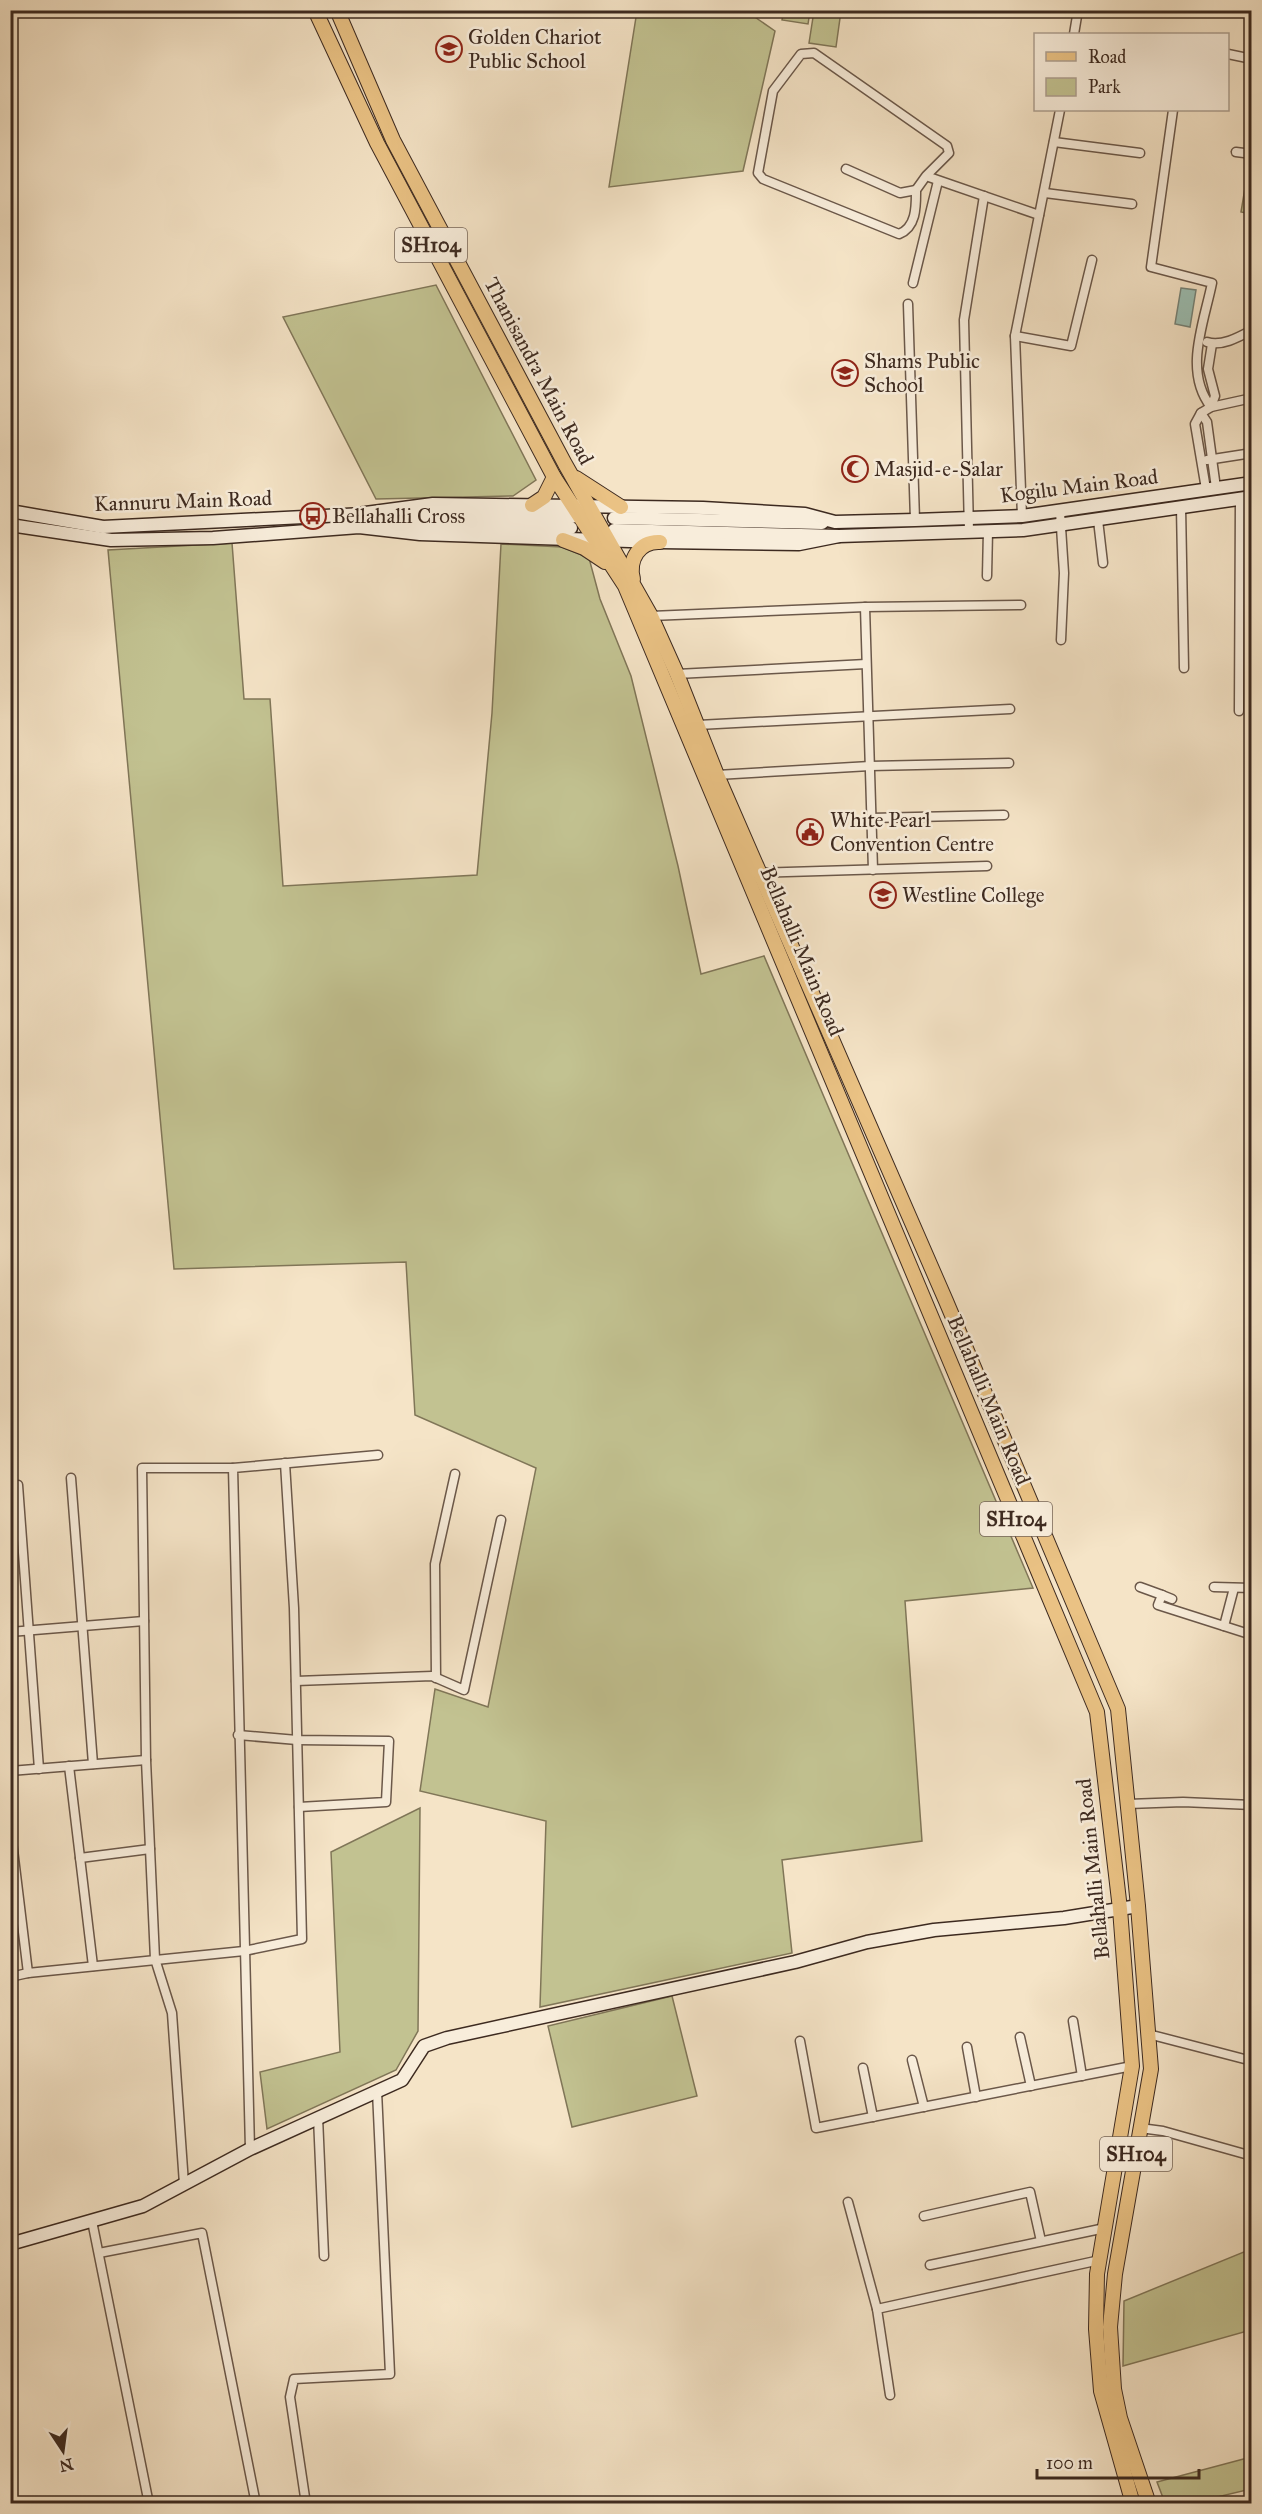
<svg xmlns="http://www.w3.org/2000/svg" width="1262" height="2514" viewBox="0 0 1262 2514" font-family="'IM FELL Great Primer',serif">
<style>
.green{fill:#c2c291;stroke:#807658;stroke-width:1.5}
.water{fill:#9cbfb3;stroke:#768378;stroke-width:1.5}
.lines{fill:none;stroke-linecap:round;stroke-linejoin:round}
.street-casing{stroke:#6b584a;stroke-width:11}
.secondary-casing{stroke:#3d2a20;stroke-width:15}
.primary-casing{stroke:#3d2a20;stroke-width:16}
.street{stroke:#f8eddb;stroke-width:8}
.secondary{stroke:#f8eddb;stroke-width:12}
.primary{stroke:#eac284;stroke-width:14}
.labels{text-anchor:middle;dominant-baseline:central;stroke-width:5;stroke-linejoin:round;paint-order:stroke}
.shield{fill:#f8eddb;stroke:#756458;stroke-width:1.5}
.shield-label{font-size:20px;font-weight:bold;fill:#3d2a20}
.poi-label{font-size:21px;fill:#3d2a20;stroke:#f8eddb;text-anchor:start}
.street-label{font-size:21px;fill:#3d2a20;stroke:#f8eddb}
</style>
<rect width="100%" height="100%" fill="#f5e4c7"/>
<filter id="stains"><feTurbulence type="fractalNoise" baseFrequency=".00333" numOctaves="4"/><feColorMatrix values="0 0 0 0 .2 0 0 0 0 .09 0 0 0 0 .02 0 0 0 .5 -.17"/></filter>
<radialGradient id="worn" r=".72"><stop offset=".6" stop-color="#630" stop-opacity="0"/><stop offset="1" stop-color="#630" stop-opacity=".3"/></radialGradient>
<!-- green -->
<g class="green">
<path d="M637 11H746L775 31 743 171 609 187Z"/>
<path d="M784 11H810L808 24 782 20Z"/>
<path d="M814 11H841L836 47 809 43Z"/>
<path d="M1249 164 1252 165 1251 214 1241 212Z"/>
<path d="M436 285 536 480 513 496 376 499 283 317Z"/>
<path d="M232 543 244 699H270L283 886 477 875 492 713 501 544 562 547 589 558 600 599 631 676 678 866 701 974 764 956 1033 1588 905 1601 922 1841 782 1860 792 1953 540 2007 546 1821 420 1791 435 1689 488 1707 536 1468 415 1415 406 1262 174 1269 108 550Z"/>
<path d="M420 1808 418 2031 396 2070 267 2129 260 2072 340 2052 331 1852Z"/>
<path d="M672 1996 697 2096 572 2127 548 2026Z"/>
<path d="M1251 2249V2330L1123 2366 1124 2301Z"/>
<path d="M1251 2457V2489L1192 2503H1165L1157 2482Z"/>
</g>
<!-- water -->
<path class="water" d="M1181 288 1196 290 1190 327 1175 324Z"/>
<g class="lines">
<defs>
<g id="street">
<path d="M1247 10 1252 11"/>
<path d="M1074 34 1078 10"/>
<path d="M1228 54 1252 59"/>
<path d="M1173 110 1151 267 1212 283C1204 323 1183 371 1211 407L1215 396 1208 369 1212 344"/>
<path d="M1054 142 1140 153"/>
<path d="M1236 152 1252 154"/>
<path d="M846 169 900 193 916 190"/>
<path d="M926 176 949 153 947 146 814 53 801 54 773 91 758 173 763 179 899 234C917 227 916 205 916 190L926 176 1039 215"/>
<path d="M1045 193 1132 204"/>
<path d="M913 283 938 181"/>
<path d="M908 304 915 520"/>
<path d="M1015 336 1071 346 1092 260"/>
<path d="M1207 342C1221 347 1239 337 1252 330"/>
<path d="M1201 413 1207 422 1216 488"/>
<path d="M1207 460 1252 453"/>
<path d="M1206 489 1195 424 1201 413 1211 407 1252 398"/>
<path d="M1181 507 1184 668"/>
<path d="M1060 512 1064 573 1061 640"/>
<path d="M1022 516 1015 336 1060 110"/>
<path d="M1098 520 1103 563"/>
<path d="M969 531 964 320 984 196"/>
<path d="M987 576 988 531"/>
<path d="M865 607 873 870"/>
<path d="M651 616 865 607 1021 605"/>
<path d="M677 674 866 664"/>
<path d="M1239 711 1240 499"/>
<path d="M698 725 1010 709"/>
<path d="M717 775 870 766 1009 763"/>
<path d="M871 818 1004 815"/>
<path d="M756 873 987 866"/>
<path d="M71 1478 93 1764"/>
<path d="M18 1485 39 1769"/>
<path d="M1140 1587 1162 1595 1158 1605 1252 1635"/>
<path d="M1214 1587 1252 1588"/>
<path d="M1162 1595 1172 1599"/>
<path d="M1224 1626 1234 1588"/>
<path d="M10 1632 144 1621"/>
<path d="M436 1678 435 1564 455 1474"/>
<path d="M296 1681 432 1676 464 1690 501 1520"/>
<path d="M238 1735 297 1740 389 1741 386 1802 299 1807"/>
<path d="M69 1766 93 1966"/>
<path d="M10 1771 146 1760"/>
<path d="M1128 1804 1183 1802 1252 1805"/>
<path d="M10 1825 28 1973 244 1951 302 1939 294 1608 285 1463"/>
<path d="M80 1858 150 1849"/>
<path d="M10 1977 28 1973"/>
<path d="M1073 2021 1082 2076"/>
<path d="M1148 2034 1252 2061"/>
<path d="M1020 2037 1031 2086"/>
<path d="M800 2041 816 2128 1132 2066"/>
<path d="M967 2047 976 2097"/>
<path d="M912 2060 924 2107"/>
<path d="M863 2068 873 2117"/>
<path d="M318 2117 324 2256"/>
<path d="M1140 2128 1163 2131 1252 2156"/>
<path d="M250 2149 233 1468 378 1455"/>
<path d="M184 2184 172 2013 155 1959 146 1760 142 1468H233"/>
<path d="M848 2202 877 2309"/>
<path d="M924 2216 1030 2192 1041 2241"/>
<path d="M92 2221 149 2504"/>
<path d="M99 2253 202 2233 256 2504"/>
<path d="M930 2265 1105 2228"/>
<path d="M890 2395 877 2309 1100 2260"/>
<path d="M306 2504 290 2397 294 2379 390 2374 377 2091"/>
</g>
<g id="secondary">
<path d="M10 511 103 527 364 514"/>
<path d="M358 514 433 504 703 508 805 514 835 522 915 520 1022 516 1252 483"/>
<path d="M399 515 572 517"/>
<path d="M614 518 822 523"/>
<path d="M10 525 111 540 213 538 359 527 420 534 660 542 799 544 839 536"/>
<path d="M399 526 571 528"/>
<path d="M614 530 839 536 1023 530 1252 497"/>
<path d="M10 2244 143 2206 250 2149 402 2080 424 2046 447 2038 795 1962 867 1942 934 1930 1064 1918 1138 1906"/>
</g>
<g id="primary">
<path d="M315 10 377 143 554 477 625 586 1097 1712 1120 1909 1132 2066 1097 2274 1096 2329 1101 2391 1133 2504"/>
<path d="M337 10 393 140 565 464 651 616 677 674 717 775 946 1301 1118 1709 1138 1906 1151 2069 1115 2274 1110 2327 1114 2389 1120 2418 1149 2504"/>
<path d="M576 478 621 507"/>
<path d="M532 505 544 497 554 477"/>
<path d="M563 540 584 548 605 562"/>
<path d="M633 579C628 560 639 541 660 542"/>
</g>
</defs>
<!-- street casing -->
<use href="#street" class="street-casing"/>
<!-- secondary casing -->
<use href="#secondary" class="secondary-casing"/>
<!-- primary casing -->
<use href="#primary" class="primary-casing"/>
<!-- street -->
<use href="#street" class="street"/>
<!-- secondary -->
<use href="#secondary" class="secondary"/>
<!-- primary -->
<use href="#primary" class="primary"/>
</g>
<!-- icons -->
<defs>
<symbol id="school-ring" viewBox="-11 -11 22 22"><circle r="9.5" fill="#f8eddb" stroke="#8f2418" stroke-width="1.5"/><path d="M0-5L7-2L0 1L-7-2ZM-4 1L0 2.5L4 1V4Q0 6-4 4Z" fill="#8f2418"/></symbol>
<symbol id="mosque-ring" viewBox="-11 -11 22 22"><circle r="9.5" fill="#f8eddb" stroke="#8f2418" stroke-width="1.5"/><path d="M3.5-4.9A6 6 0 1 0 3.5 4.9A5 5 0 1 1 3.5-4.9Z" fill="#8f2418"/></symbol>
<symbol id="bus-ring" viewBox="-11 -11 22 22"><circle r="9.5" fill="#f8eddb" stroke="#8f2418" stroke-width="1.5"/><path d="M-5-6H5V4H4V6H2V4H-2V6H-4V4H-5ZM-3.5-4V0h7V-4ZM-3.5 1.2v1.5H-2V1.2ZM2 1.2v1.5H3.5V1.2Z" fill="#8f2418"/></symbol>
<symbol id="civic-ring" viewBox="-11 -11 22 22"><circle r="9.5" fill="#f8eddb" stroke="#8f2418" stroke-width="1.5"/><path d="M-.6-6.5H3V-4.5H.6V-3L4-1V1h2V6H-6V1h2V-1L-.6-3ZM-1.2 2.5V6h2.4V2.5Z" fill="#8f2418"/></symbol>
<symbol id="university-ring" viewBox="-11 -11 22 22"><circle r="9.5" fill="#f8eddb" stroke="#8f2418" stroke-width="1.5"/><path d="M0-5L7-2L0 1L-7-2ZM-4 1L0 2.5L4 1V4Q0 6-4 4Z" fill="#8f2418"/></symbol>
</defs>
<g fill-rule="evenodd">
<use href="#school-ring" x="434" y="34" width="30" height="30"/>
<use href="#school-ring" x="830" y="358" width="30" height="30"/>
<use href="#mosque-ring" x="840" y="454" width="30" height="30"/>
<use href="#bus-ring" x="298" y="501" width="30" height="30"/>
<use href="#civic-ring" x="795" y="817" width="30" height="30"/>
<use href="#university-ring" x="868" y="880" width="30" height="30"/>
</g>
<g class="labels">
<!-- shield labels -->
<g class="shield">
<rect x="395" y="228" width="72" height="34" rx="4.5"/>
<rect x="980" y="1502" width="72" height="34" rx="4.5"/>
<rect x="1100" y="2137" width="72" height="34" rx="4.5"/>
</g>
<g class="shield-label">
<text x="431" y="245">SH104</text>
<text x="1016" y="1519">SH104</text>
<text x="1136" y="2154">SH104</text>
</g>
<!-- poi labels -->
<g class="poi-label">
<text x="468" y="37">Golden Chariot<tspan x="468" dy="24">Public School</tspan></text>
<text x="864" y="361">Shams Public<tspan x="864" dy="24">School</tspan></text>
<text x="874" y="469">Masjid-e-Salar</text>
<text x="332" y="516">Bellahalli Cross</text>
<text x="830" y="820">White Pearl<tspan x="830" dy="24">Convention Centre</tspan></text>
<text x="902" y="895">Westline College</text>
</g>
<!-- street labels -->
<g class="street-label">
<text transform="translate(539 371) rotate(62)">Thanisandra Main Road</text>
<text transform="translate(1079 486) rotate(-7)">Kogilu Main Road</text>
<text transform="translate(183 501) rotate(-2)">Kannuru Main Road</text>
<text transform="translate(802 951) rotate(67)">Bellahalli Main Road</text>
<text transform="translate(989 1400) rotate(67)">Bellahalli Main Road</text>
<text transform="translate(1093 1869) rotate(-96)">Bellahalli Main Road</text>
</g>
</g>
<!-- margin -->
<rect width="1262" height="2514" fill="none" stroke="#f5e4c7" stroke-width="36"/>
<rect x="12" y="12" width="1238" height="2490" fill="none" stroke="#3d2a20" stroke-width="3"/>
<rect x="18" y="18" width="1226" height="2478" fill="none" stroke="#3d2a20" stroke-width="1.5"/>
<!-- legend -->
<rect x="1034" y="33" width="195" height="78" fill="#f8eddb" stroke="#ad9f90" stroke-width="1.5"/>
<rect x="1046" y="52" width="30" height="9" fill="#eac284" stroke="#ad9f90" stroke-width="1.5"/>
<text x="1088" y="63" font-size="18" fill="#3d2a20">Road</text>
<rect x="1046" y="78" width="30" height="18" fill="#c2c291" stroke="#ad9f90" stroke-width="1.5"/>
<text x="1088" y="93" font-size="18" fill="#3d2a20">Park</text>
<!-- north arrow -->
<g transform="translate(63 2451) rotate(167)" stroke="#f8eddb" stroke-width="4.5" paint-order="stroke">
<path d="M0-4.5L10 22L0 15L-10 22Z" fill="#3d2a20"/>
<text y="-9" font-size="16" font-weight="bold" text-anchor="middle" fill="#3d2a20">N</text>
</g>
<!-- scale -->
<path d="M1037 2469v9h162v-9" fill="none" stroke="#3d2a20" stroke-width="3"/>
<text x="1046" y="2469" font-size="18" fill="#3d2a20" stroke="#f8eddb" stroke-width="4.5" paint-order="stroke">100 m</text>
<rect width="100%" height="100%" filter="url(#stains)"/>
<rect width="100%" height="100%" fill="url(#worn)"/>
</svg>
